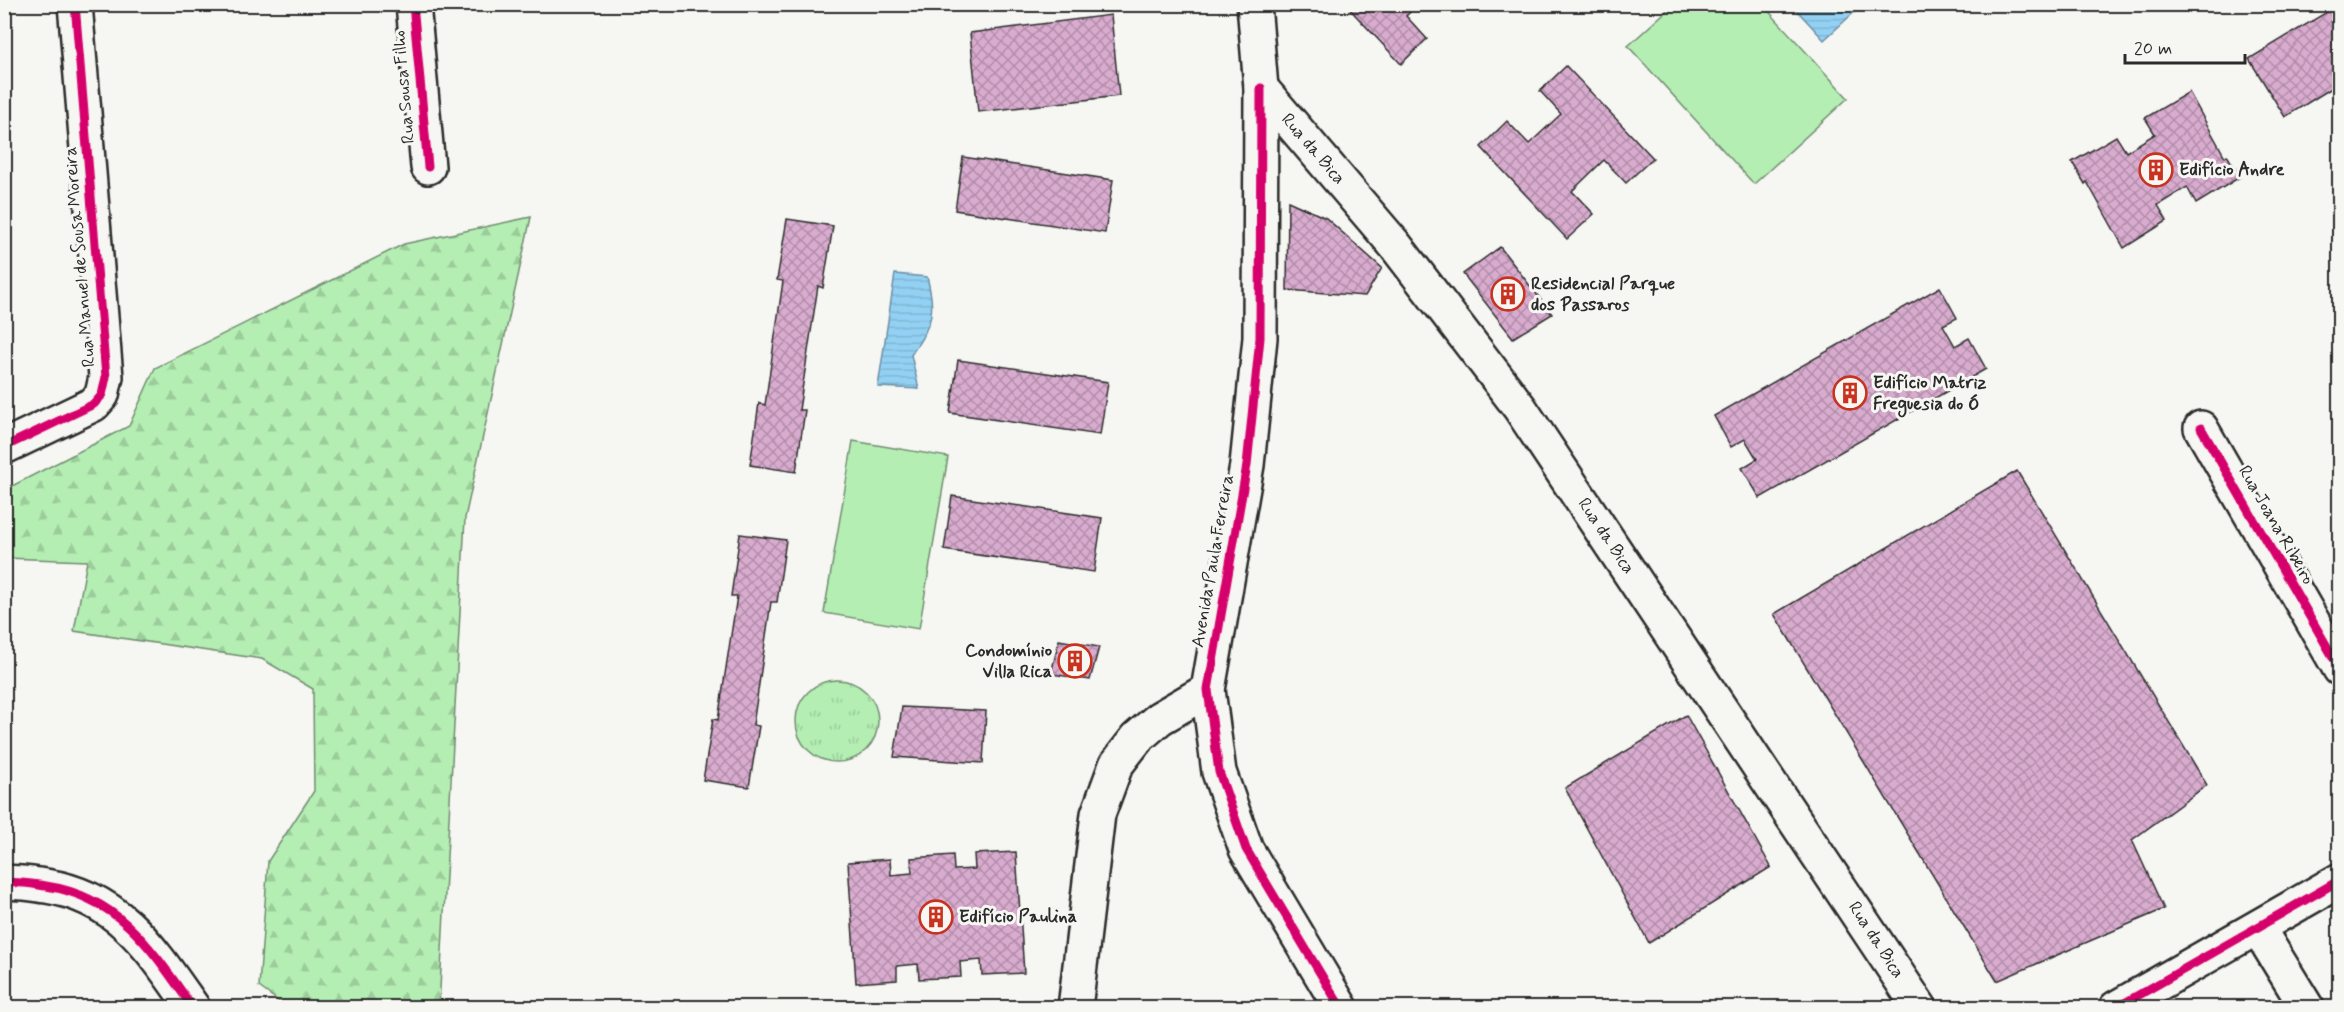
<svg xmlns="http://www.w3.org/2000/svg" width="2344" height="1012" viewBox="0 0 2344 1012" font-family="Mynerve,sans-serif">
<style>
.grass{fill:url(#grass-tufts);stroke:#708c6f;stroke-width:1.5}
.forest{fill:url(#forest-firs);stroke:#708c6f;stroke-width:1.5}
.pitch{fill:#b4eeb3;stroke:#708c6f;stroke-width:1.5}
.water{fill:url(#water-rules);stroke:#698fa4;stroke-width:1.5}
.building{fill:url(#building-cross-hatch);stroke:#2b2b2b;stroke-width:1.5}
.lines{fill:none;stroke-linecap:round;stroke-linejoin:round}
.street-casing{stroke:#2b2b2b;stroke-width:38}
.secondary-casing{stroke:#2b2b2b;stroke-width:38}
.street{stroke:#f6f6f2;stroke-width:33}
.secondary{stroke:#f6f6f2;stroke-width:33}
.cycleway-casing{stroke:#f6f6f2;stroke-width:13}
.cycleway{stroke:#d6006c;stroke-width:9}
.labels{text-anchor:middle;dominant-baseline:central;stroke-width:6;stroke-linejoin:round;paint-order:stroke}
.street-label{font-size:18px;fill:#2b2b2b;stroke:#f6f6f2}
.poi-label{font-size:18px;font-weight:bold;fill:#2b2b2b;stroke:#f6f6f2;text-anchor:start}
</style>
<defs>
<pattern id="grass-tufts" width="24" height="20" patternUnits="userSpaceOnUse" patternTransform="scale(1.5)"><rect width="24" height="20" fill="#b4eeb3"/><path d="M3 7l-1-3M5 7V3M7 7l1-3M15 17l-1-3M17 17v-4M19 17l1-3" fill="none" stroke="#9bcc9a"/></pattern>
<pattern id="forest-firs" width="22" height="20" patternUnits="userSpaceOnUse" patternTransform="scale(1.5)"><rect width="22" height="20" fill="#b4eeb3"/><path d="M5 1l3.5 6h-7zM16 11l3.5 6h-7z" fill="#9bcc9a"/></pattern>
<pattern id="water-rules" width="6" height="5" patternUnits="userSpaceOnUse" patternTransform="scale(1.5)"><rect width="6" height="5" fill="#93d1f4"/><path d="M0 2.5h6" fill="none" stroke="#7fb4d1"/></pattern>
<pattern id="building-cross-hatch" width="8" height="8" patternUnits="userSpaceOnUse" patternTransform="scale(1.5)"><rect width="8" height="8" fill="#d9accf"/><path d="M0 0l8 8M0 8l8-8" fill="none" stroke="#b08ca8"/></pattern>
</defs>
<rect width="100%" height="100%" fill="#f6f6f2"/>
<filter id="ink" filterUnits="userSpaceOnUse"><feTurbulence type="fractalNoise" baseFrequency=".0167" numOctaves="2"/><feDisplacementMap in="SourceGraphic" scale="12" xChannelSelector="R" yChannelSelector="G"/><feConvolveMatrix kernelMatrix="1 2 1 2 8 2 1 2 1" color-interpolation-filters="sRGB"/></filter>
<g filter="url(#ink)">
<!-- grass -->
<circle class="grass" cx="837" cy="721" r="41"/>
<!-- forest -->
<path class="forest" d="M531 217 465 518 439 1007H326L280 1002 259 987 268 861 314 791 313 689 262 659 74 631 87 561 5 558V534L12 486 129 426 155 368 404 244Z"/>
<!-- pitch -->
<g class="pitch">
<path d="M1674 4 1763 5 1848 98 1754 184 1628 46Z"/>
<path d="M853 441 948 457 919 629 824 613Z"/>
</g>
<!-- water -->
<g class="water">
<path d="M1792 5H1862L1824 40Z"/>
<path d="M895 274 927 277C937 315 931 324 911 355L919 389 878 387Z"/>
</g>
<!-- building -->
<g class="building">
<path d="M1345 4H1418L1406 16 1427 39 1401 64Z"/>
<path d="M2340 4V83L2285 117 2249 59Z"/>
<path d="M1111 15 1119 96 978 112 970 33Z"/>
<path d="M1566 66 1653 158 1626 183 1604 160 1572 191 1594 214 1567 239 1481 147 1507 121 1529 144 1561 114 1540 91Z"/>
<path d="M2189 92 2225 157 2227 155 2240 177 2196 204 2187 187 2158 205 2167 221 2124 248 2087 182 2085 184 2072 162 2116 136 2126 152 2155 134 2145 118Z"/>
<path d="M963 157 1113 180 1105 233 955 210Z"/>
<path d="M1288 201 1326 218 1382 268 1365 296 1287 290Z"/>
<path d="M787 219 833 226 823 288 818 286 799 410H805L796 472 750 465 759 403 765 405 783 281 777 280Z"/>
<path d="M1500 247 1552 314 1513 338 1463 274Z"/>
<path d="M1940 287 1957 318 1943 325 1955 346 1969 338 1986 369 1760 498 1742 468 1757 459 1745 439 1731 447 1714 416Z"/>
<path d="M958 360 1108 382 1100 435 950 413Z"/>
<path d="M2017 471 2207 785 2132 840 2164 909 1997 981 1774 614Z"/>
<path d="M952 496 1102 518 1094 572 944 550Z"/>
<path d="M740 534 786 540 777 602H771L753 725 759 726 749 787 703 780 713 719 718 720 737 596H731Z"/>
<path d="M1059 640 1099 647 1090 680 1051 674Z"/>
<path d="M902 707 986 711 983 763 894 757Z"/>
<path d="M1686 715 1771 867 1649 943 1565 788Z"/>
<path d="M1016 852 1024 973 982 975 981 960 960 962 961 977 919 979 918 964 897 966V980L856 983 848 862 890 859 891 875 912 873 911 858 953 855 954 870 975 869 974 854Z"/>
</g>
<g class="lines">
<defs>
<g id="street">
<path d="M413 4 428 167"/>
<path d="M2201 428 2340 669"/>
<path d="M4 447 94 404 102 395 106 377 75 4"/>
<path d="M4 883C18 881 32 884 46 886 120 897 153 951 193 1008"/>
<path d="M2258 928 2307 1008"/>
<path d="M1075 1008 1098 814 1116 765 1137 738 1160 718 1208 690"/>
<path d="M2116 1008 2340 880"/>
</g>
<g id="secondary">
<path d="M1254 4 1261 88 1260 338 1247 465 1208 690 1219 772 1246 849 1341 1008"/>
<path d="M1261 88 1395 245 1520 408 1920 1008"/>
</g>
</defs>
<!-- street casing -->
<use href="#street" class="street-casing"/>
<!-- secondary casing -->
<use href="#secondary" class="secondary-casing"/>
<!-- street -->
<use href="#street" class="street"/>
<!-- secondary -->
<use href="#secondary" class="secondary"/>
<defs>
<g id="cycleway">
<path d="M413 4 428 167"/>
<path d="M1261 88 1260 338 1247 465 1208 690 1219 772 1246 849 1341 1008"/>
<path d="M2201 428 2340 669"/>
<path d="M4 447 94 404 102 395 106 377 75 4"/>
<path d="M4 883C18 881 32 884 46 886 120 897 153 951 193 1008"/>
<path d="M2116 1008 2340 880"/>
</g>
</defs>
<!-- cycleway casing -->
<use href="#cycleway" class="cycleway-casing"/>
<!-- cycleway -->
<use href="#cycleway" class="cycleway"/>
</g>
</g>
<!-- icons -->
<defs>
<symbol id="building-ring" viewBox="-11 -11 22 22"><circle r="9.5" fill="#f6f6f2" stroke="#c8321e" stroke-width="1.5"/><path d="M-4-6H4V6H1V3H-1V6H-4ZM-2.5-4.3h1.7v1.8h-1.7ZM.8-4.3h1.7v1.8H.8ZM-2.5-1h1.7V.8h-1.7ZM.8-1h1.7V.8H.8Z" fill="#c8321e"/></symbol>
</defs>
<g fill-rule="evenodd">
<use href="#building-ring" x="2137" y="151" width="38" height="38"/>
<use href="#building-ring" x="1489" y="275" width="38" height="38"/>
<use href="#building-ring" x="1831" y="374" width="38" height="38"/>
<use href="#building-ring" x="1056" y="642" width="38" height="38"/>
<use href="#building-ring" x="917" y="898" width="38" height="38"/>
</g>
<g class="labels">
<!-- street labels -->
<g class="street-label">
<text transform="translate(404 87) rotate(-95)">Rua Sousa Filho</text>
<text transform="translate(1313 149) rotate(49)">Rua da Bica</text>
<text transform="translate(80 257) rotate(-95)">Rua Manuel de Sousa Moreira</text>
<text transform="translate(2276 525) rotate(60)">Rua Joana Ribeiro</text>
<text transform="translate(1606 536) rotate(56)">Rua da Bica</text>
<text transform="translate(1213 561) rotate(-80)">Avenida Paula Ferreira</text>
<text transform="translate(1876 940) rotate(57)">Rua da Bica</text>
</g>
<!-- poi labels -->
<g class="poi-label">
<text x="2179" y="170">Edifício Andre</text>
<text x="1531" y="284">Residencial Parque<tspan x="1531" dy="21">dos Passaros</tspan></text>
<text x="1873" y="383">Edifício Matriz<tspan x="1873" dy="21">Freguesia do Ó</tspan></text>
<text x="1052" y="651" text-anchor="end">Condomínio<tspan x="1052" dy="21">Villa Rica</tspan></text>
<text x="959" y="917">Edifício Paulina</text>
</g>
</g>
<!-- margin -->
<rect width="2344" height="1012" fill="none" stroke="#f6f6f2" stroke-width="24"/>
<rect x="12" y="12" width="2320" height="988" fill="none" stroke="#2b2b2b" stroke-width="2" filter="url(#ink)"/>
<!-- scale -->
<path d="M2125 54v9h120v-9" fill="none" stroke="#2b2b2b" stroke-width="3"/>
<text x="2134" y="54" font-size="18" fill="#2b2b2b" stroke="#f6f6f2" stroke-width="4.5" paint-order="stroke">20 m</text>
</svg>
